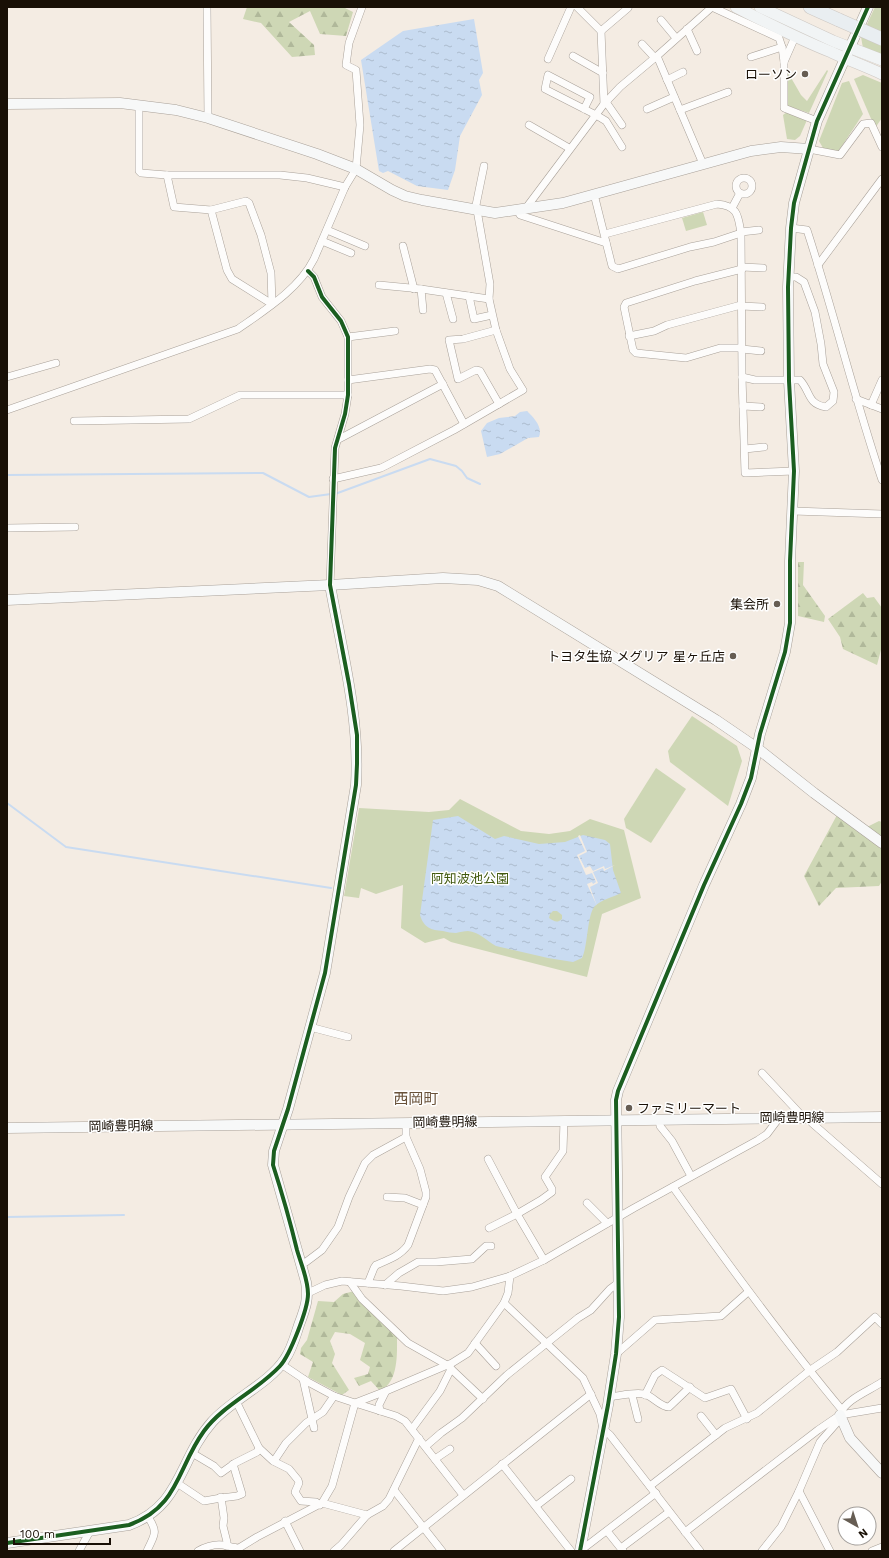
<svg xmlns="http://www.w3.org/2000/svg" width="889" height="1558" viewBox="0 0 889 1558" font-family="'Work Sans','Noto Sans JP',sans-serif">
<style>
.green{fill:#ced7b5}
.forest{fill:url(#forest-firs)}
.water{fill:url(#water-ripples);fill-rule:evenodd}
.pier{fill:#f4ece3}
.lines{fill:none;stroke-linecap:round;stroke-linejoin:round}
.stream{stroke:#c9dbf1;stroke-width:2}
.street-casing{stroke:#a9a199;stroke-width:8}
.secondary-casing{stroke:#a9a199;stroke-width:11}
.primary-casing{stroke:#cdc8c3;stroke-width:12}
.highway-casing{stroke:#cdc8c3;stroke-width:14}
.street{stroke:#fdfcfb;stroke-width:7}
.secondary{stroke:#f7f8f8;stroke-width:10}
.primary{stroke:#f1f4f5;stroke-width:11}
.highway{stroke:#e9eef1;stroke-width:13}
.highway-bridge-casing{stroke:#cdc8c3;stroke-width:14;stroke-linecap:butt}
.highway-bridge{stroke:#e9eef1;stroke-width:13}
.cycleway-casing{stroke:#fff;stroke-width:6}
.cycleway{stroke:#1b5e20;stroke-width:4}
.poi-dot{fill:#665d53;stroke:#fff;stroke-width:1.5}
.labels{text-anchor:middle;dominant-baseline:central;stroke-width:3;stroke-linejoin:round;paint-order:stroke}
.poi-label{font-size:13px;fill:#191006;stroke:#fff;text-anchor:end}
.park-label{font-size:13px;fill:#41590e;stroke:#fff}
.street-label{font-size:13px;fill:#191006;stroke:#fff}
.quarter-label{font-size:15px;fill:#69523a;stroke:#fff}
</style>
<defs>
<pattern id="forest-firs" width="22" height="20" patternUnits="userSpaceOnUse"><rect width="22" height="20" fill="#ced7b5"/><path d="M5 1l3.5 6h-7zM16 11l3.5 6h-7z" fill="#b0b89a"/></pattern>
<pattern id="water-ripples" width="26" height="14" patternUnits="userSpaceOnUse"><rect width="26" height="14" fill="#c9dbf1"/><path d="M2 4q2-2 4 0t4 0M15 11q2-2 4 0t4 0" fill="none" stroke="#acbbcd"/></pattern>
</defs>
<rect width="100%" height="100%" fill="#f4ece3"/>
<!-- green -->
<g class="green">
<path d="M875 7H882V57L863 48 861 37Z"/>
<path d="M786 69 801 95 807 101 827 70 828 71 809 113 788 106 786 103Z"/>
<path d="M863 75 882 83V118L875 128 854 79Z"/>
<path d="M849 81 863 114 838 152 823 148 819 141 842 83Z"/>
<path d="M787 112 807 120 800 136 795 140 787 139 783 115Z"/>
<path d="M703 212 707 225 686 231 682 218Z"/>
<path d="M692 716 737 746 742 761 728 806 670 762 668 751Z"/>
<path d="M656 768 686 789 651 843 626 828 624 819Z"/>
<path d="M460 799 521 831 549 834 570 831 590 819 624 830 641 898 602 914 587 977 451 942 444 938 425 943 401 928 403 885 376 894 361 888 359 898 344 896 359 808 429 812 449 810Z"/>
</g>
<!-- forest -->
<g class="forest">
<path d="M247 7H343L353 12 346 36 320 34 310 11 289 22 314 45 315 55 292 57 261 23 243 19Z"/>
<path d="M798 562H804L803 585 825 616 824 622 798 616Z"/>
<path d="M863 593 867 598 874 597 882 608V646L877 665 843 649 840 637 828 619Z"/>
<path d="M837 815 882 847V881L879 886 836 888 819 906 804 876Z"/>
<path d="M879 821 882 822V838L867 827Z"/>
<path d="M354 1291 397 1336C397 1353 399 1382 380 1391L371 1381 359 1386 354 1378 368 1374 370 1367 360 1360 365 1343 350 1334 335 1332 330 1341 335 1354 332 1363 349 1390 342 1395 308 1377 313 1362 300 1354 301 1348 307 1340 318 1301 334 1302 343 1294Z"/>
</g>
<!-- water -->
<g class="water">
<path d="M474 19 483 73 479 80 482 95 460 136 455 170 448 190 417 186 388 171 383 173 379 171 361 60 403 31Z"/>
<path d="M527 411C534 418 543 427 539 437L528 438 500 454 487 457 481 431 487 423 499 418 515 416 520 412Z"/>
<path d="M458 816 495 839 504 836 539 844 565 842 583 835 605 840 610 844 613 870 621 893C613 897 601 900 595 906 587 914 588 946 582 958L573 962 548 958 496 946C487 941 479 932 468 931 464 931 460 932 456 933 452 933 447 932 443 931 431 930 424 928 420 915L433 820ZM553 911H557L562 915V919C557 923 555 922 549 918L550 914Z"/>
</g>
<!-- pier -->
<path class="pier" d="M580 835 587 852 579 856 585 868 590 866 593 871 604 866 605 869 615 865 604 871 603 868 593 872 598 883 590 887 597 906 587 884 592 882 593 884 596 882 592 873 586 875 577 855 585 851 578 836Z"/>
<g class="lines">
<!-- stream -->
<g class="stream">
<path d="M7 475 263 473 309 497 331 494"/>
<path d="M335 494 430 459 456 466 462 471 467 478 480 484"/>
<path d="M7 803 66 847 331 888"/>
<path d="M7 1217 124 1215"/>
</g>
<defs>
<g id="street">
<path d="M207 7 208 118"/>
<path d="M577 7 601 31 604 104"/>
<path d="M712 7 779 38 782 47 784 62"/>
<path d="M661 20 676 38"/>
<path d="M687 29 697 51"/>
<path d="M601 31 628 8"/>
<path d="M795 37 784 62V108L817 121"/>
<path d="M642 44 655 58"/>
<path d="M573 56 603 73"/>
<path d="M657 56 703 164"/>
<path d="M751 57 782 47"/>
<path d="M548 59 571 7"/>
<path d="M667 80 683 72"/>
<path d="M606 102 622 125"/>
<path d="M139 105V171L141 173 167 175H280L307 178 345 187"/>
<path d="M584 109 590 97 548 75 545 89 596 115 606 121 622 147"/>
<path d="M647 109 674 97"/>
<path d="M680 110 728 92"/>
<path d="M529 125 569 148"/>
<path d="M809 149 840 155 863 124 871 123 882 147"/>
<path d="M167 175 174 207 211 210 227 270 232 279 272 304"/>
<circle cx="744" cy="186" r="8"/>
<path d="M594 194 612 266 618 269 690 247 714 242 741 233"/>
<path d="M526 208 604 104 620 87 657 56 712 7"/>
<path d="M732 208 740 193"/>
<path d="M517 209 520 215 606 243"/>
<path d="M211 210 246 201 249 203 261 235 271 273 272 304"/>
<path d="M475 210 484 166"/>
<path d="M791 228 807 230C834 313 854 397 882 480"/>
<path d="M327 230 365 246"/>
<path d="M741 232 759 230"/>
<path d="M605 234 717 204C738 206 738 215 741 233L742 377 745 473 794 471"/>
<path d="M322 241 351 253"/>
<path d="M403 246 414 289"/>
<path d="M818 265 882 179"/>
<path d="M742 267 763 268"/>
<path d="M308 271 314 277 322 297 341 321 348 337V395L345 414 335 448 330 585"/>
<path d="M379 285 421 289 489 299"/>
<path d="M421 289 423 310"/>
<path d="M446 293 453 319"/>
<path d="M469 296 474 319 492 315"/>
<path d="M741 306 762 307"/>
<path d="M496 330 463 339 449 340 458 379 476 370 480 371 499 404"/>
<path d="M629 336 654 331 667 325 741 305"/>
<path d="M348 337 395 331"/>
<path d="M742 348H720L686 358 636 353 633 350 624 307 626 303 695 281 742 269"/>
<path d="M742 349 761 351"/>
<path d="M7 377 56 363"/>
<path d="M742 377 755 380H800C811 392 807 404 826 407L833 401 834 392 823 364 821 344 815 312 804 282 796 277H788"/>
<path d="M348 380 430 369 435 370 464 424"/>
<path d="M856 399 882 409"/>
<path d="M871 405 882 380"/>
<path d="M743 406 761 407"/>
<path d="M7 410 238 329C265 310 299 289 314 259L345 187 356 169 360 125 356 70 346 65 349 43 362 7"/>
<path d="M74 421 189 419 240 395H348"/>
<path d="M339 439 443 384"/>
<path d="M745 449 764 447"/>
<path d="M333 479 381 468 387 465 454 430 523 390 510 369 496 330 489 299 490 284 477 210"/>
<path d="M793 511 882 514"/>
<path d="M7 528 75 527"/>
<path d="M310 1027 348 1037"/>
<path d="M762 1073 803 1117"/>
<path d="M812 1117V1123L882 1184"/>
<path d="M659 1119 660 1126 672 1141 691 1176"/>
<path d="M488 1159 517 1214 541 1200 552 1192V1189L545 1177 563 1151 564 1120"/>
<path d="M673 1187C727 1263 782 1338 842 1410"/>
<path d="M387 1197 405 1198 423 1205"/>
<path d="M587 1203 607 1223"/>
<path d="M489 1228 517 1214 544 1260"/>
<path d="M302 1263 306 1262 322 1250 338 1227 349 1197 365 1163 373 1155 406 1137"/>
<path d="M350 1282 362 1299 408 1343 447 1365 483 1399"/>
<path d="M368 1283 374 1268 376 1265C388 1260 400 1256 408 1245L426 1197V1192L420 1169 406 1137V1123"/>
<path d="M385 1285 399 1273 418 1262H436L472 1259 486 1246H491"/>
<path d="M308 1293 325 1285 342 1281 401 1286 443 1291 472 1287 510 1276 544 1260 634 1208 758 1140 767 1134 779 1118"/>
<path d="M504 1303 583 1378 600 1414 603 1429 610 1435 700 1551"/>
<path d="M475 1343 496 1366"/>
<path d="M616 1354 655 1320 721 1316 748 1292"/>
<path d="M303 1379 314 1428"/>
<path d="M632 1395 638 1419"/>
<path d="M645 1395 655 1375 662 1370 705 1398 731 1389 747 1419"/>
<path d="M334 1396 355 1403 386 1391"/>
<path d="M609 1397C620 1396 633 1392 644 1394 653 1396 660 1407 669 1407L690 1387"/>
<path d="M380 1411 379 1405 386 1391 452 1363 468 1353 504 1303 508 1293 510 1276"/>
<path d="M840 1414C846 1399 869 1391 882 1382"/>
<path d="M701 1416 716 1435"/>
<path d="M412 1429 440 1391 451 1369"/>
<path d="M426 1446 441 1433 462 1418 507 1375 578 1318 591 1310 610 1289 618 1283"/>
<path d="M259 1448 273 1461 289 1469 298 1480 299 1483 295 1492 301 1501 316 1502 320 1505"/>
<path d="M192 1453 214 1466 221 1473 235 1463 257 1452 259 1448 236 1401"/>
<path d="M435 1459 450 1449"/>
<path d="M274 1461 286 1443 306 1423 323 1412 334 1396 308 1382 281 1364"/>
<path d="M502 1464 571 1551"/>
<path d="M177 1483 204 1501 221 1498 237 1496 242 1494 233 1464"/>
<path d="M650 1486 725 1428 757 1413 809 1371 837 1352 875 1317 882 1324"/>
<path d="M394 1490 442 1551"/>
<path d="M799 1491 830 1551"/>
<path d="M221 1497 224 1518 223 1526 227 1542V1546"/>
<path d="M322 1503 367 1515"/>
<path d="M536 1506 571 1479"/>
<path d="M285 1521 300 1551"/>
<path d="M607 1531 623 1551"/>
<path d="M685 1532 818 1430 840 1415 882 1408"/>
<path d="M621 1548 669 1512"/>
<path d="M79 1551 90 1531"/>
<path d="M147 1551C154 1535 159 1533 148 1517"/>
<path d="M198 1551C205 1547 215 1544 223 1545 229 1546 234 1548 239 1548L257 1537 322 1503 332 1486 355 1403 396 1416 405 1421 463 1495"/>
<path d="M334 1551 341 1545 367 1515 383 1506 389 1499 419 1438"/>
<path d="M394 1551 591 1394"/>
<path d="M580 1551 656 1493"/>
<path d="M762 1551 781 1527 799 1491 820 1442 841 1418"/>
<path d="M872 1551 882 1547"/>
</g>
<g id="secondary">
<path d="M7 104 120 103 176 110 208 118 317 154 356 169 392 190 405 196 422 200 495 213 563 203 751 151 781 147 809 149"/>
<path d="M7 600 330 585 443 578 478 580 498 586 716 720 757 748 814 793 882 843"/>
<path d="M7 1128 882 1117"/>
<path d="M840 1415 850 1438 882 1473"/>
<path d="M7 1543 129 1525C182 1506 179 1459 212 1422 232 1399 269 1384 285 1359 292 1349 295 1337 299 1325 305 1309 309 1299 306 1282L273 1165 274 1151 288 1109 325 973 356 785C360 718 342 651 330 585"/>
<path d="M580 1551 608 1405 616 1354 619 1317 616 1100 618 1091 704 885 741 804 751 778 760 734 785 652 790 623V561L794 471 789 381 788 287 791 228 794 203 817 121 868 7"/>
</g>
<g id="primary">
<path d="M736 7C767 23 798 39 831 52 848 60 865 66 882 74"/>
<path d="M760 7 833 41 882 60"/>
</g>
<path id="highway" d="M810 7 839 20"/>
</defs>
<!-- street casing -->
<use href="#street" class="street-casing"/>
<!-- secondary casing -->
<use href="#secondary" class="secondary-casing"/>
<!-- primary casing -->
<use href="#primary" class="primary-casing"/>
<!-- highway casing -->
<use href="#highway" class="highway-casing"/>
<!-- street -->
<use href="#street" class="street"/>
<!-- secondary -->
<use href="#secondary" class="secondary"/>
<!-- primary -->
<use href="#primary" class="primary"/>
<!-- highway -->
<use href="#highway" class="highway"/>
<defs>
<path id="highway-bridge" d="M839 20 882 39"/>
</defs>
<!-- highway-bridge casing -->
<use href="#highway-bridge" class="highway-bridge-casing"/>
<!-- highway-bridge -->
<use href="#highway-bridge" class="highway-bridge"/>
<defs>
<g id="cycleway">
<path d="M7 1543 129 1525C179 1507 177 1468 204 1431 224 1404 257 1391 280 1366 290 1355 308 1309 308 1294 308 1279 301 1264 297 1250 290 1221 282 1193 273 1165L274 1151 288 1109 325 973 356 785 357 764V735L349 684 330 585 335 448 345 414 348 395V337L341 321 322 297 314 277 308 271"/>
<path d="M580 1551 608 1405 616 1354 619 1317 616 1100 618 1091 704 885 741 804 751 778 760 734 785 652 790 623V561L794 471 789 381 788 287 791 228 794 203 817 121 868 7"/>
</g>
</defs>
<!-- cycleway casing -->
<use href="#cycleway" class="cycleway-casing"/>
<!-- cycleway -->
<use href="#cycleway" class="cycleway"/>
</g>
<!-- markers -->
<g class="poi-dot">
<circle cx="805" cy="74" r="4"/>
<circle cx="777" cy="604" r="4"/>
<circle cx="733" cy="656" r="4"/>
<circle cx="629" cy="1108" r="4"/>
</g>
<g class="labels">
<!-- poi labels -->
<g class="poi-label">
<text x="797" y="74">ローソン</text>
<text x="769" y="604">集会所</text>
<text x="725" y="656">トヨタ生協 メグリア 星ヶ丘店</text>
<text x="637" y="1108" text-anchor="start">ファミリーマート</text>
</g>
<!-- park labels -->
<g class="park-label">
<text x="470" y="878">阿知波池公園</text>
</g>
<!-- street labels -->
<g class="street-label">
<text x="792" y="1117">岡崎豊明線</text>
<text transform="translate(445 1122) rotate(-1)">岡崎豊明線</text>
<text transform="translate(121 1126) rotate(-1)">岡崎豊明線</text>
</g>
<!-- quarter labels -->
<g class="quarter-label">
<text x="416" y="1099">西岡町</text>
</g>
</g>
<!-- border -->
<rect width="889" height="1558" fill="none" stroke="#191006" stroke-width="16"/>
<!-- north arrow -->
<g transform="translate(857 1526) rotate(141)"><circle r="19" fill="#ffffff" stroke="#a39f9b"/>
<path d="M0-3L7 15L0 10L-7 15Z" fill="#665d53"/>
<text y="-6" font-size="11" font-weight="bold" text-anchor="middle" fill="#191006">N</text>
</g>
<!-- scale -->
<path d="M14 1538v6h96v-6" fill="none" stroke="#191006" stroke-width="2"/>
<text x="20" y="1538" font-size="12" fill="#191006" stroke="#ffffff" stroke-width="3" paint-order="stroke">100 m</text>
</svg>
